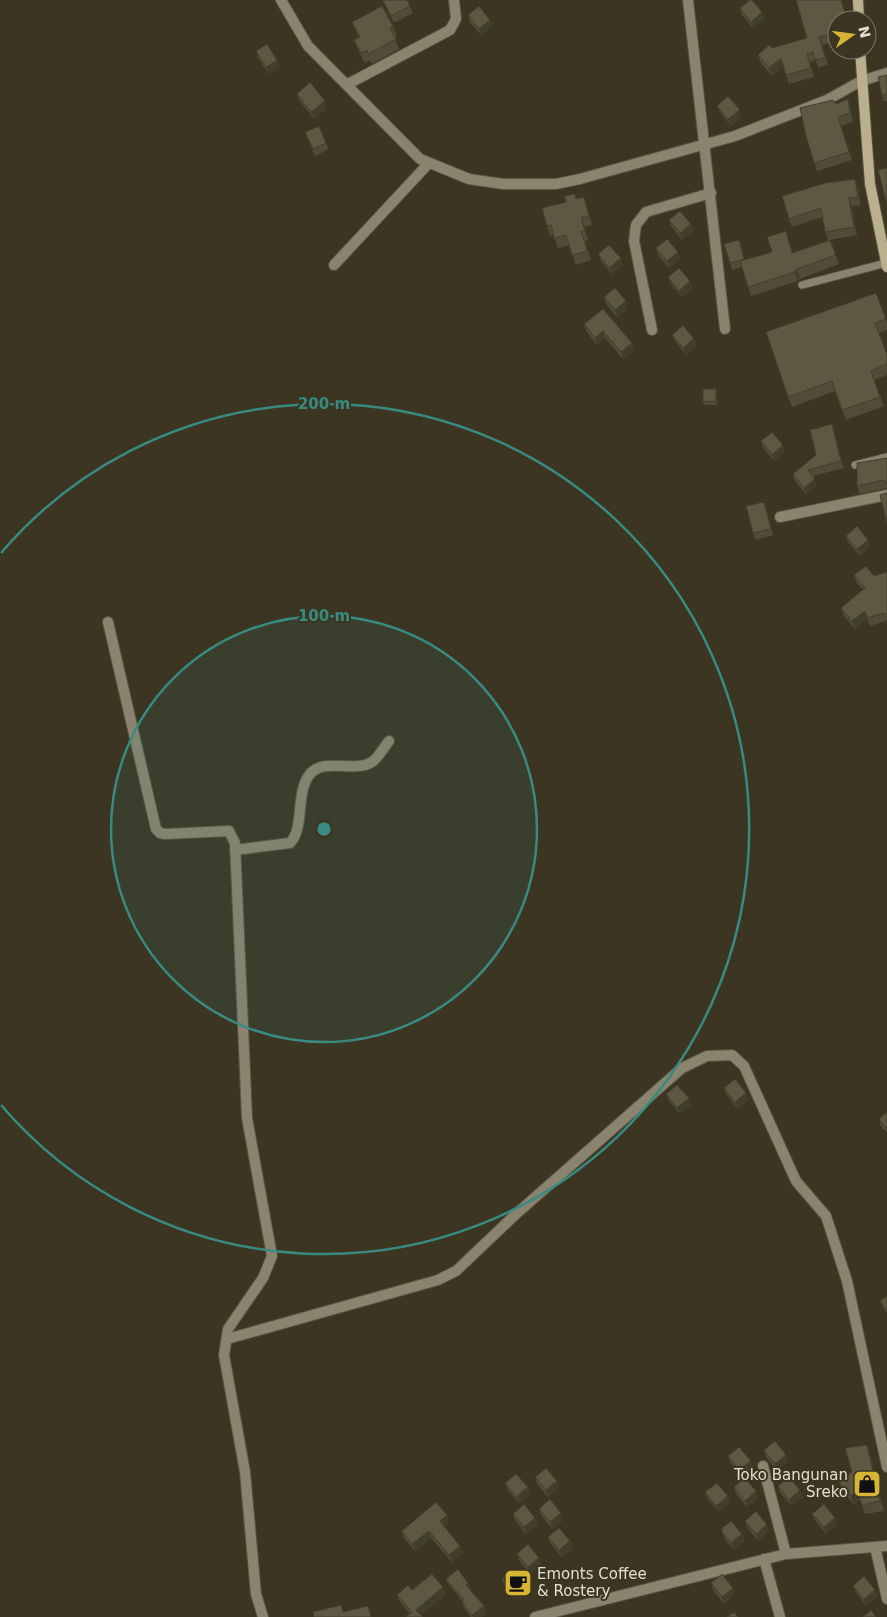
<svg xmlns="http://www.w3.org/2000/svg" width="887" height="1617" viewBox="0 0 887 1617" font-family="'DejaVu Sans',sans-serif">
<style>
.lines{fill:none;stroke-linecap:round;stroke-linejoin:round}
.service-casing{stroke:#595441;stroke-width:9}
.minor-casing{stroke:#595441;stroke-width:12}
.tertiary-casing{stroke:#595441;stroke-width:12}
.secondary-casing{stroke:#595441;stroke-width:12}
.service{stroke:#8a846f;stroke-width:7}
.minor{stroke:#8a846f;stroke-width:10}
.tertiary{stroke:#8a846f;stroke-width:10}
.secondary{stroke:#bab08e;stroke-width:10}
.wall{fill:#514c39}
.shaded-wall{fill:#423e2e}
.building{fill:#5e5842;stroke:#423e2e}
.ring{fill:none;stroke:#398b82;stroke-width:2.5}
.labels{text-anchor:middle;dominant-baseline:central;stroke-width:4;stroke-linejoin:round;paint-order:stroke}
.poi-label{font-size:15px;fill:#e2dfd3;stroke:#3b3521;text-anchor:end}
.centre{fill:#398b82;stroke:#3b3521;stroke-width:2.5}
.ring-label{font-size:15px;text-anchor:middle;font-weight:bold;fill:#398b82;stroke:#3b3521;stroke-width:4;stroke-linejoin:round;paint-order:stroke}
</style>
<rect width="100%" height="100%" fill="#3b3521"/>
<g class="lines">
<defs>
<g id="service">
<path d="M802 285 886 263"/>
<path d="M855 465 887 457"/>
</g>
<g id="minor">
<path d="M281 0 308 46 420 159 469 179 503 184H556L580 179 735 136 827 100 861 81 887 73"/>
<path d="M688 0 725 329"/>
<path d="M348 84 450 30 456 19 454 0"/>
<path d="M334 265 429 163"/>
<path d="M652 330 634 241 636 225 646 212 711 193"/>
<path d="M780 517 887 495"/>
<path d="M108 622 156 829 160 833 165 834 229 831 235 843 247 1118 272 1256 263 1278 228 1329 224 1355 245 1472 256 1594 263 1617"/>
<path d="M235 850 290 843C305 828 295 792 310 774 324 757 355 773 372 762 379 757 384 747 389 741"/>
<path d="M227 1339 438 1280 456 1271 516 1214 682 1068 707 1056 732 1055 744 1066 796 1181 826 1216 847 1281 887 1467"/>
<path d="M763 1466 786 1554"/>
<path d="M875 1547 887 1599"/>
<path d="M764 1559 780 1617"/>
</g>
<path id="tertiary" d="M535 1617 786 1554 887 1546"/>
<g id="secondary">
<path d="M858 0 859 20"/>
<path d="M860 50 870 184 887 267"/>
</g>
</defs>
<!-- service casing -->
<use href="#service" class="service-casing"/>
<!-- minor casing -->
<use href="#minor" class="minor-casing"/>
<!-- tertiary casing -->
<use href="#tertiary" class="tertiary-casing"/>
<!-- secondary casing -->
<use href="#secondary" class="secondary-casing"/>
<!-- service -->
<use href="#service" class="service"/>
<!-- minor -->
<use href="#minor" class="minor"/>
<!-- tertiary -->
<use href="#tertiary" class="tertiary"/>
<!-- secondary -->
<use href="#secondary" class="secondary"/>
</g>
<!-- wall -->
<g class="wall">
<path d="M382 0H407L413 13 394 23Z"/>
<path d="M740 8 765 19 753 28 742 15Z"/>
<path d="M468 15 493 26 481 35 470 22Z"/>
<path d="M837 20V41L822 45 828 65 818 68 816 60 810 62 814 77 789 84 783 67 772 76 761 63 758 55 772 48 807 38Z"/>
<path d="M352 22 393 26 397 36 394 37 399 49 372 64 370 60 365 63 358 50 354 40 359 38Z"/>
<path d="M256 51 277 60 280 66 269 74 258 58Z"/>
<path d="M887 75V101H884L882 96Z"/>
<path d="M297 94 327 108 314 119 299 100Z"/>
<path d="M848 99 851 108 853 122 841 126 852 160 817 171 806 136 836 104Z"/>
<path d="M717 106 742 116 731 126 720 112Z"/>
<path d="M305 132 326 143 329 149 315 156Z"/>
<path d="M855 179 858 188 861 205 852 206 857 235 830 240 839 264 800 279 798 281 751 296 742 267 732 270 730 263 739 240 745 260 772 252 786 231 793 253 828 240 825 232 822 217 792 227 789 219Z"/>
<path d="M575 194 577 199 584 197 592 225 585 227 588 240 585 241 591 260 576 265 569 245 558 248 553 235 550 236 547 226 566 202Z"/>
<path d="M669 220 691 224 693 231 682 240 671 226Z"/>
<path d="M656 248 680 259 669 268 658 255Z"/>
<path d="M598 254 623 265 612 274 601 261Z"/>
<path d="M668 277 693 288 682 297 671 284Z"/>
<path d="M876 293 887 323V330L879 333 887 354V375L874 380 884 406 846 420 835 391 792 407 788 397Z"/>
<path d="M604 297 628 308 617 317 606 304Z"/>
<path d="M584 324 632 343 634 350 623 359 605 338 597 345 586 331Z"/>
<path d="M672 335 697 346 686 355 675 341Z"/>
<path d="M717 392V405H704L703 402Z"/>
<path d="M832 424 834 431 844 468 813 476 817 485 806 494 795 481 793 474 816 455Z"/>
<path d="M761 441 785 452 774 461 763 448Z"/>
<path d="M887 458V489L886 488 860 494 857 486Z"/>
<path d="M766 508 773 535 756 540 753 533Z"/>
<path d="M846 536 871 546 860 556 848 542Z"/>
<path d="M854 575 874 576 886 621 870 626 867 619 855 629 844 616 841 608 863 590 857 583Z"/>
<path d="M724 1088 749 1099 738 1109 727 1095Z"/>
<path d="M666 1094 691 1105 680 1114 669 1101Z"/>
<path d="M887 1112V1133L881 1126 879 1119Z"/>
<path d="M887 1296V1313L883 1308 880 1301Z"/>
<path d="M867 1445 870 1454 884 1511 865 1514 860 1500 854 1505 843 1492 839 1482 852 1472Z"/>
<path d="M764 1450 786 1455 788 1461 777 1470 766 1457Z"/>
<path d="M728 1456 753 1467 742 1477 731 1463Z"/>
<path d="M535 1477 557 1481 559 1488 548 1497 537 1484Z"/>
<path d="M505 1483 530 1494 519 1503 508 1490Z"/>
<path d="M778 1486 803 1497 792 1506 780 1493Z"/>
<path d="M734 1487 758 1498 747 1507 736 1494Z"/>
<path d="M705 1492 730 1503 719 1512 708 1499Z"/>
<path d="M539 1509 563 1520 552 1529 541 1515Z"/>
<path d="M513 1514 535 1518 538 1524 526 1534 515 1520Z"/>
<path d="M812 1514 835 1518 837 1524 826 1534 815 1520Z"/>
<path d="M745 1521 769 1531 758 1541 747 1527Z"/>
<path d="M449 1522 444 1526 460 1546 463 1553 452 1562 431 1538 415 1551 404 1538 402 1531Z"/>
<path d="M722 1532 742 1534 745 1541 734 1550 725 1539Z"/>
<path d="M548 1537 570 1541 573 1548 562 1557 551 1544Z"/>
<path d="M517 1554 539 1558 541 1564 530 1574 519 1560Z"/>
<path d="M446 1579 468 1583 470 1590 484 1606 486 1612 481 1617H471L464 1608 462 1601 449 1585Z"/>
<path d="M502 1579 524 1583 526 1589 515 1599 504 1585Z"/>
<path d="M711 1583 735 1594 724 1604 713 1590Z"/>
<path d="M853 1586 878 1596 866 1606 856 1592Z"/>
<path d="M412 1590 446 1594 421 1615 410 1614 400 1602 397 1595Z"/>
</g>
<!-- shaded-wall -->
<g class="shaded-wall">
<path d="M841 0H842L847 20Z"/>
<path d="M762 12 765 19 753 28 751 22Z"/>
<path d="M490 20 493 26 481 35 479 29Z"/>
<path d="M781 58 784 66 772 76 769 68Z"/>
<path d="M277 60 280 66 269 74 266 67Z"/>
<path d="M848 99 851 108 853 122 850 113Z"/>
<path d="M325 101 327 108 314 119 311 112Z"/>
<path d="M740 110 742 116 731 126 728 119Z"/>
<path d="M855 179 858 188 861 205 858 197Z"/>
<path d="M849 198 852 206 857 235 854 227Z"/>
<path d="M581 218 585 227 588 240 585 231Z"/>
<path d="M691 224 693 231 682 240 680 233Z"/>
<path d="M678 252 680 259 669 268 667 261Z"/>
<path d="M621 258 623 265 612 274 609 268Z"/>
<path d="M797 269 800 279 798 281 795 272Z"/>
<path d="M690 281 693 288 682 297 679 291Z"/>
<path d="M626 301 628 308 617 317 615 310Z"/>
<path d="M603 331 605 338 597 345 595 338Z"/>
<path d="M694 339 697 346 686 355 683 348Z"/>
<path d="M632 343 634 350 623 359 621 352Z"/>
<path d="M716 389 717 392V405L716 401Z"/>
<path d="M832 424 834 431 844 468 841 461Z"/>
<path d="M783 445 785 452 774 461 772 455Z"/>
<path d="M815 479 817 485 806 494 804 488Z"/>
<path d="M764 502 766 508 773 535 771 529Z"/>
<path d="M868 540 871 546 860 556 857 549Z"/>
<path d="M865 611 868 618 855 629 852 621Z"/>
<path d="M746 1093 749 1099 738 1109 735 1102Z"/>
<path d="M689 1098 691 1105 680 1114 677 1108Z"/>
<path d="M867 1445 870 1454 884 1511 880 1501Z"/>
<path d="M786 1455 788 1461 777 1470 775 1464Z"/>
<path d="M751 1461 753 1467 742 1477 739 1470Z"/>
<path d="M557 1481 559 1488 548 1497 546 1490Z"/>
<path d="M528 1487 530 1494 519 1503 516 1497Z"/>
<path d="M800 1490 803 1497 792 1506 789 1500Z"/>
<path d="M857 1490 861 1500 854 1505 851 1496Z"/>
<path d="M756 1491 758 1498 747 1507 745 1501Z"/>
<path d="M728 1496 730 1503 719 1512 716 1506Z"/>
<path d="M561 1513 563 1520 552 1529 550 1522Z"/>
<path d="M447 1515 449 1522 442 1528 440 1521Z"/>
<path d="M535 1518 538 1524 526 1534 524 1527Z"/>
<path d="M835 1518 837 1524 826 1534 824 1527Z"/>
<path d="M767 1525 769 1531 758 1541 756 1534Z"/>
<path d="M429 1531 431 1538 415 1551 412 1544Z"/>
<path d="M742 1534 745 1541 734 1550 731 1543Z"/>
<path d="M570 1541 573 1548 562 1557 559 1550Z"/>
<path d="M460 1546 463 1553 452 1562 449 1555Z"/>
<path d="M539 1558 541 1564 530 1574 528 1567Z"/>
<path d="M468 1583 471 1589 469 1591 466 1585Z"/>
<path d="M524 1583 526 1589 515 1599 513 1592Z"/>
<path d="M443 1587 446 1594 419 1616 416 1610Z"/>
<path d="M733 1588 735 1594 724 1604 722 1597Z"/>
<path d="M875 1590 878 1596 866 1606 864 1599Z"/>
<path d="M484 1606 486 1612 481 1617H473L472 1615Z"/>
</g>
<!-- building -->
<g class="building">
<path d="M383 0H407L410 6 391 16Z"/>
<path d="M750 0H752L762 12 751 22 740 8Z"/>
<path d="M796 0H841L847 20H837V33L819 37 825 57 815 60 813 52 807 54 811 68 786 75 781 58 769 68 758 55 769 45 772 48 807 38Z"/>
<path d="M382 6 393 26 390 28 396 39 368 54 367 50 361 53 354 40 360 37 352 22Z"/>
<path d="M479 6 490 20 479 29 468 15Z"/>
<path d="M267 44 277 60 266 67 256 51Z"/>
<path d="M887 75V94L882 96 878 77Z"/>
<path d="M310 82 325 101 311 112 297 94Z"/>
<path d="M728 96 740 110 728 119 717 106Z"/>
<path d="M848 99 850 113 838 117 849 152 814 163 806 136 800 108 833 100 836 104Z"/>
<path d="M319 126 326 143 313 149 305 132Z"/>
<path d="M887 168V205L878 170Z"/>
<path d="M855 179 858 197 849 198 854 227 825 232 821 208 789 219 782 196 825 183Z"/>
<path d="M575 194 576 199 584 197 589 216 581 218 585 231H581L587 251 572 255 566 235 554 238 551 225 547 226 542 208 566 202 564 196Z"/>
<path d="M680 211 691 224 680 233 669 220Z"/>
<path d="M786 231 792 253 830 240 836 255 797 269 795 272 748 287 740 261 772 252 767 237Z"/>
<path d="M667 239 678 252 667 261 656 248Z"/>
<path d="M739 240 744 259 730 263 724 244Z"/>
<path d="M609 245 621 258 609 268 598 254Z"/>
<path d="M679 268 690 281 679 291 668 277Z"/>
<path d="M615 288 626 301 615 310 604 297Z"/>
<path d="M876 293 886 319 875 323 887 354V364L871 371 880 397 842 410 832 381 788 397 766 332Z"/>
<path d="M603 309 632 343 621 352 603 331 595 338 584 324Z"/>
<path d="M683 325 694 339 683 348 672 335Z"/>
<path d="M703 389H716V401L703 402Z"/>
<path d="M832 424 841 461 808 470 815 479 804 488 793 474 816 455 810 430Z"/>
<path d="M772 432 783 445 772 455 761 441Z"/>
<path d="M887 458V483L883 480 857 486V463Z"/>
<path d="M887 493V524L880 495Z"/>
<path d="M764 502 771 529 753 533 746 506Z"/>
<path d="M857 526 868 540 857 549 846 536Z"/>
<path d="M866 566 874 576 887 572V624L884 613 867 618 865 611 852 621 841 608 865 588 854 575Z"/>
<path d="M735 1079 746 1093 735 1102 724 1088Z"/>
<path d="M677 1085 689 1098 677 1108 666 1094Z"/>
<path d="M887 1112V1129L879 1119Z"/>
<path d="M887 1296V1310L880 1301Z"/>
<path d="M775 1441 786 1455 775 1464 764 1450Z"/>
<path d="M867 1445 880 1501 862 1505 857 1490 851 1496 839 1482 852 1472 845 1448Z"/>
<path d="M739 1447 751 1461 739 1470 728 1456Z"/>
<path d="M546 1468 557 1481 546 1490 535 1477Z"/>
<path d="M516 1474 528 1487 516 1497 505 1483Z"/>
<path d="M789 1477 800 1490 789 1500 778 1486Z"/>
<path d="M745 1478 756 1491 745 1501 734 1487Z"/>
<path d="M717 1483 728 1496 716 1506 705 1492Z"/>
<path d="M550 1499 561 1513 550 1522 539 1509Z"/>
<path d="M436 1502 447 1515 440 1521 460 1546 449 1555 429 1531 412 1544 402 1531Z"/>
<path d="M524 1504 535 1518 524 1527 513 1514Z"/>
<path d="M824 1504 835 1518 824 1527 812 1514Z"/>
<path d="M756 1511 767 1525 756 1534 745 1521Z"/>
<path d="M731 1521 742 1534 731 1543 722 1532V1528Z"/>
<path d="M559 1528 570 1541 559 1550 548 1537Z"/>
<path d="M528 1544 539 1558 528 1567 517 1554Z"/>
<path d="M458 1569 468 1583 466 1585 484 1606 472 1615 462 1602 464 1600 446 1579Z"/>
<path d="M513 1569 524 1583 513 1592 502 1579Z"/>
<path d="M432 1574 443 1587 416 1610 423 1617H406L412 1612 397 1595 408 1585 412 1590Z"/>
<path d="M722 1574 733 1588 722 1597 711 1583Z"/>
<path d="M864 1576 875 1590 864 1599 853 1586Z"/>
<path d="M341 1605 343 1612 368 1606 371 1617H314L313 1612Z"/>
<path d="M871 1610 876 1617H863Z"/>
<path d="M734 1612 738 1617H727Z"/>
</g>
<!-- distance rings -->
<circle cx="324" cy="829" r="213" fill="#398b82" fill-opacity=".12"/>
<g class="ring">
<circle cx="324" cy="829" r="213"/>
<path d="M1 553A425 425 0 1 1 1 1105"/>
</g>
<!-- icons -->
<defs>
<symbol id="shop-square" viewBox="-11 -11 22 22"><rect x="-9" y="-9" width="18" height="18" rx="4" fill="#d6b534" stroke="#3b3521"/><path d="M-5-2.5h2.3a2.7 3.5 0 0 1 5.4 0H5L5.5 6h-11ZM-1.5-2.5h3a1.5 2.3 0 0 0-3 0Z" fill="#111"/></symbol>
<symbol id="cafe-square" viewBox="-11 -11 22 22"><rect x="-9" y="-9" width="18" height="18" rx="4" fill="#d6b534" stroke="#3b3521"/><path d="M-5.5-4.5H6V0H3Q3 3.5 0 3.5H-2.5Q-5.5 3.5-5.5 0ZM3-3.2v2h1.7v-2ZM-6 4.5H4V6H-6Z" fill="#111"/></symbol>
</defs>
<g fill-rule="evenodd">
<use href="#shop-square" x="851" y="1468" width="32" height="32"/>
<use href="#cafe-square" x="502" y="1567" width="32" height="32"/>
</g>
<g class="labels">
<!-- poi labels -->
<g class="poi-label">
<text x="848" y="1475">Toko Bangunan<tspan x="848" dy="17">Sreko</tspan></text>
<text x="537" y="1574" text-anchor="start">Emonts Coffee<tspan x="537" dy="17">&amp; Rostery</tspan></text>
</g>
</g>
<circle cx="324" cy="829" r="8" class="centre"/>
<g class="ring-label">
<text x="324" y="409">200 m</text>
<text x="324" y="621">100 m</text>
</g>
<!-- north arrow -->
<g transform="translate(852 35) rotate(76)"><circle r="24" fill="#3b3521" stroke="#7e7968"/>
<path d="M0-4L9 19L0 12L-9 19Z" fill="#d6b534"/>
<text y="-8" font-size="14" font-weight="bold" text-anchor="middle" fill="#e2dfd3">N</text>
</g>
</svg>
